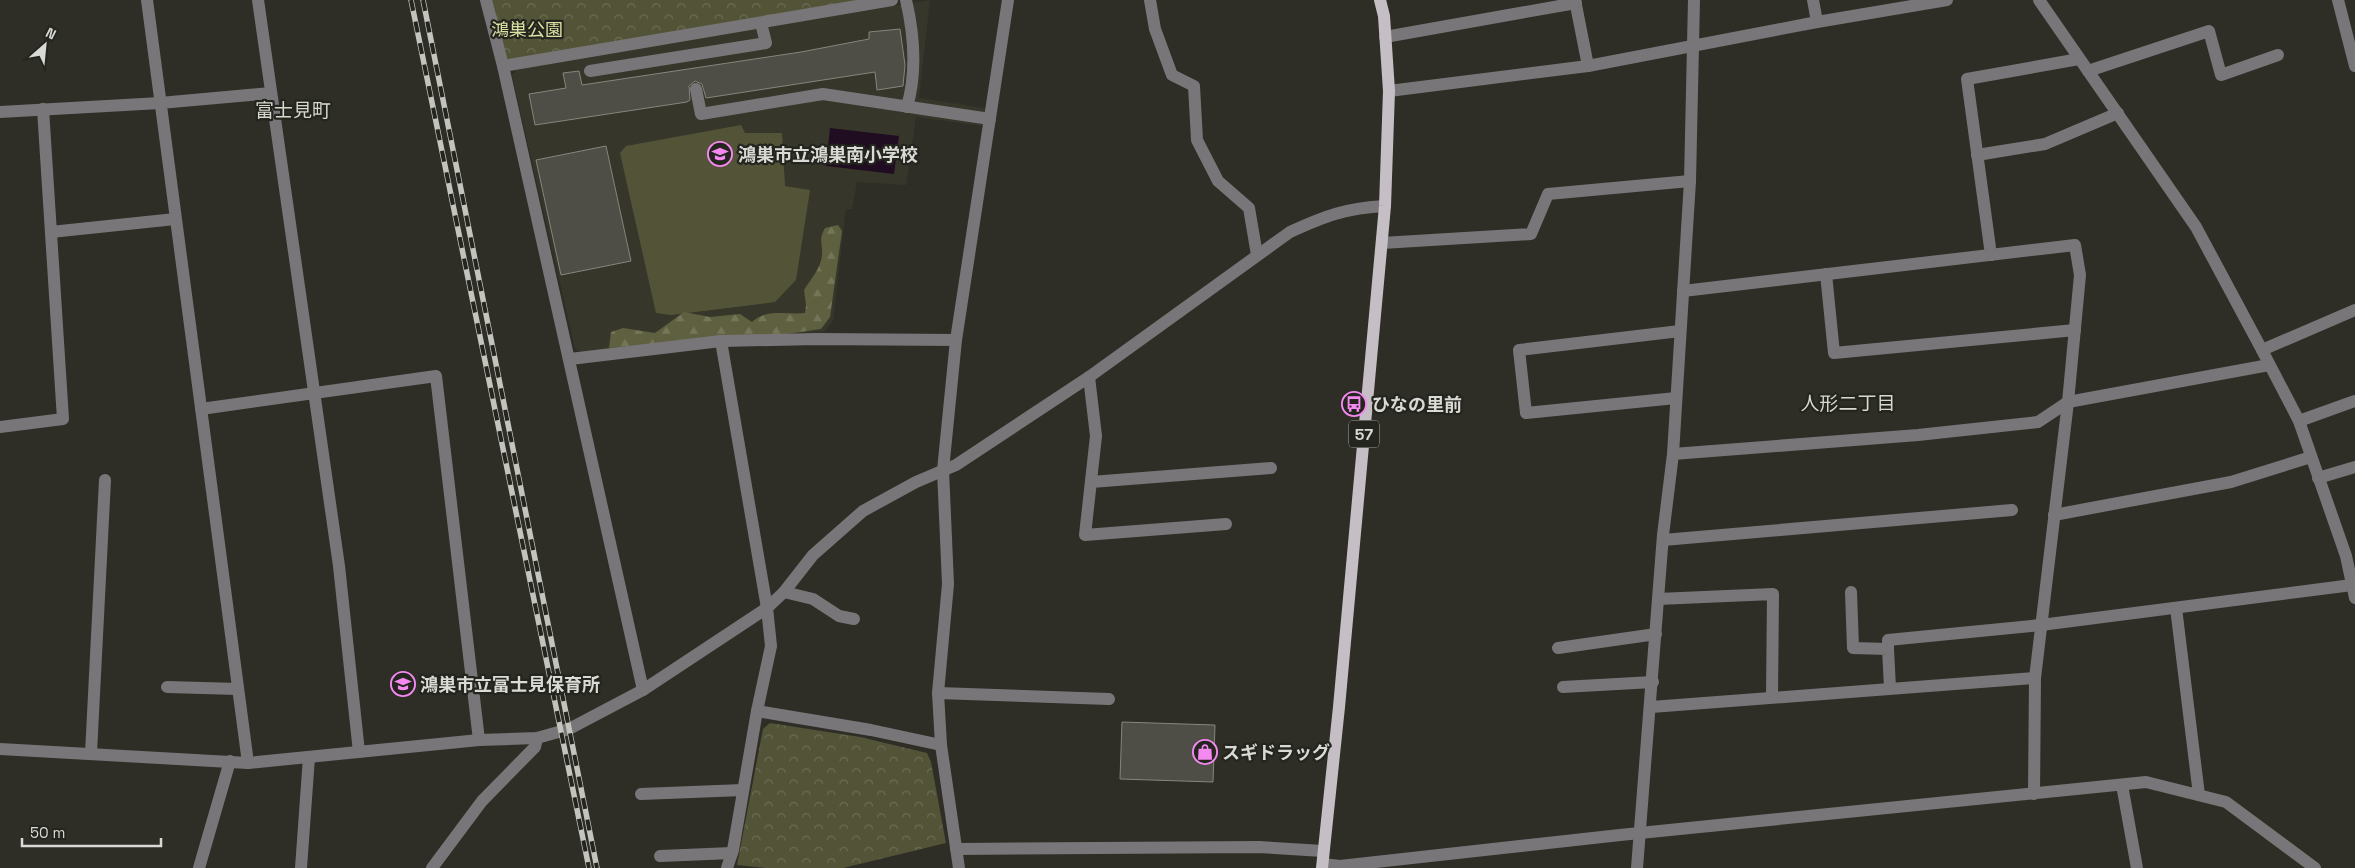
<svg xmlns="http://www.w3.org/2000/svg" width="2355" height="868" viewBox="0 0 2355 868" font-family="'Space Grotesk','Noto Sans JP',sans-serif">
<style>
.built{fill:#36372a}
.grass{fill:#535437}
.forest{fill:url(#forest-firs)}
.park{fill:url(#park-crowns)}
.water{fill:#210d21}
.building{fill:#4e4e47;stroke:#85867d}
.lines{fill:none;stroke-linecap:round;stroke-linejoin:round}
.minor{stroke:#797679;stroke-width:12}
.major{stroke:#c5bfc5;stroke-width:12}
.rail-casing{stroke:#c3c4be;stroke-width:5.5}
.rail{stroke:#24251e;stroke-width:4;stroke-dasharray:11;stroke-linecap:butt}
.labels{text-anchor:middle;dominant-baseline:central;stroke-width:4.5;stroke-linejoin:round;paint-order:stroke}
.shield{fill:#24251e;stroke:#a3a49e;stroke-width:1}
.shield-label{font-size:16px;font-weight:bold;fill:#d9dad5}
.park-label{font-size:18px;fill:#dde0a3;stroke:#24251e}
.poi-label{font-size:18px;font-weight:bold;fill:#d9dad5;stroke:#24251e;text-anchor:start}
.neighbourhood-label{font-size:19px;fill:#d7d8ce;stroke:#24251e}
</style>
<defs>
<pattern id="forest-firs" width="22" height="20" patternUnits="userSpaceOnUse" patternTransform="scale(1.25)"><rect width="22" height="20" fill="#5e603f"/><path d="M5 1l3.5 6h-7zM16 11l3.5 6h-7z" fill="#74765a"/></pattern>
<pattern id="park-crowns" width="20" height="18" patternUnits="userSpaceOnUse" patternTransform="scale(1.25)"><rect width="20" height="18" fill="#535437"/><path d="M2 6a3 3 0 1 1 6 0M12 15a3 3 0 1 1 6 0" fill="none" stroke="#6b6c53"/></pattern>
</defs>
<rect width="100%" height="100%" fill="#2e2e27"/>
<!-- built -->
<path class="built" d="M930 0 919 98 985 108 983 126 916 117 906 185 857 182 852 209H846L833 321 824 332 580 352 575 348 512 75 520 66Z"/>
<!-- grass -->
<path class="grass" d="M741 125 745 133H782L785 186 810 190 796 280 775 302 671 315 656 313 620 153 626 146Z"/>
<!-- forest -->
<path class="forest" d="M838 225 842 231 830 317 821 329 787 334 609 348 611 332 623 328 655 333 684 312 710 317 740 314 752 322C766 308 788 315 805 313L806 305 804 290C811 279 821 268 822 255 823 242 818 241 825 228Z"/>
<!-- park -->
<g class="park">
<path d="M489 0H859L506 62Z"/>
<path d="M770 723 860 737 927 753 931 762 946 843 843 868H766L737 865 763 729Z"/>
</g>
<!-- water -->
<path class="water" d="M830 128 899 136 894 174 826 166Z"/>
<!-- building -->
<g class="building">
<path d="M900 29 905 65 903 86 877 90 875 72 706 98 702 84 695 81 689 86 690 100 687 102 535 125 529 94 566 88 563 73 579 71 582 85 801 52 869 39V32Z"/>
<path d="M606 146 631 261 561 275 536 160Z"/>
<path d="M1122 722 1215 725 1213 782 1120 779Z"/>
</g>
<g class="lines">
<!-- minor -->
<g class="minor">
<path d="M147 0 248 763"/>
<path d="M258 0 339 566 359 752"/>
<path d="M486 0 503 66 643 690"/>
<path d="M906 0C914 34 917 72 907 107"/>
<path d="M1150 0 1155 29 1172 75 1194 86 1197 140 1218 181 1249 208 1257 255"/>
<path d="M1575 0 1588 66"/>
<path d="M1813 0 1817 22"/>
<path d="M2039 0 2196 227 2262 350 2299 421 2346 556 2355 598"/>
<path d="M2338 0 2355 66"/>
<path d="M1385 37 1576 3"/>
<path d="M503 66 892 0"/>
<path d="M590 71 766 43 761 23"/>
<path d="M2088 71 2209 31 2221 75 2278 55"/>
<path d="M696 89 701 114 823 94 990 119"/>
<path d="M1389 91 1588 66 1817 22 1947 0"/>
<path d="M0 112 160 103 271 93"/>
<path d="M1977 155 2045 144 2118 113"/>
<path d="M51 232 175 219"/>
<path d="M1382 243 1531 234 1548 194 1690 181"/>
<path d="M1991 255 1967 79 2079 59"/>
<path d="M1826 274 1834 353 2075 330"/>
<path d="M1683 291 2075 245 2080 275 2068 402 2035 678 2034 794"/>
<path d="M721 341 767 608 771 646 757 711 733 850 727 868"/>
<path d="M2262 350 2355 310"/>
<path d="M570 359 721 341 816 339 956 340"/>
<path d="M1089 377 1096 436 1085 535 1226 524"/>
<path d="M1676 398 1526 413 1519 350 1680 331"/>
<path d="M201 409 436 376 479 740"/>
<path d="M2299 421 2355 401"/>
<path d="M0 427 63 419 43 109"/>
<path d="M1673 454 1918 435 2038 422 2068 402 2269 365"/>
<path d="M2318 478 2355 467"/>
<path d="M1091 482 1271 468"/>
<path d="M2054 515 2231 482 2311 457"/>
<path d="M1663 540 2012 510"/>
<path d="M784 592 813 599 839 616 854 619"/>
<path d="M1851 592 1853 648 1888 649 1890 688"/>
<path d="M1658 599 1773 594 1772 697"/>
<path d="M2176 608 2199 795"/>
<path d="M1558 648 1656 634"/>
<path d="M1888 649V640L2041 625 2352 585"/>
<path d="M167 687 238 689"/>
<path d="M1563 687 1653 682"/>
<path d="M938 693 1109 699"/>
<path d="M1651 707 2035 678"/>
<path d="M757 711 871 730 941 745"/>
<path d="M0 749 248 763 479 740 537 738 569 729 643 690 767 608 784 592 813 555 863 511 916 482 956 465 1089 377 1290 232C1325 216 1346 208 1385 206"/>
<path d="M91 753 105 480"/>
<path d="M2122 785 2137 868"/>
<path d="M641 794 743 790"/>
<path d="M956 849 1259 847 1323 851"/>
<path d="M660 856 732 853"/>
<path d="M1323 864 1340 866 1620 835 2146 782 2226 802 2315 868"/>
<path d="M199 868 230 761"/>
<path d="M301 868 309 757"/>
<path d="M432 868 482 801 535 747 537 738"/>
<path d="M959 868 941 745 938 693 948 584 943 470 956 340 1008 0"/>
<path d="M1637 868 1663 535 1673 454 1690 181 1694 0"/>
</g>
<!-- major -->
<path class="major" d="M1322 868 1339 707 1385 206 1389 91 1384 16 1380 0"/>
<defs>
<g id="rail">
<path d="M411 0 589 868"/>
<path d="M423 0 597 868"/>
</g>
</defs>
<!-- rail casing -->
<use href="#rail" class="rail-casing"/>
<!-- rail -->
<use href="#rail" class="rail"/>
</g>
<!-- icons -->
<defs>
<symbol id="school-ring" viewBox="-11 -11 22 22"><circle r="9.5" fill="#24251e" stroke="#f489f0" stroke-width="1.5"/><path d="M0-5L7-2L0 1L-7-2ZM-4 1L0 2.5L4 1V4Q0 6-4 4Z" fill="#f489f0"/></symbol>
<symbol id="bus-ring" viewBox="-11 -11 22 22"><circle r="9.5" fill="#24251e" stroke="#f489f0" stroke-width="1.5"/><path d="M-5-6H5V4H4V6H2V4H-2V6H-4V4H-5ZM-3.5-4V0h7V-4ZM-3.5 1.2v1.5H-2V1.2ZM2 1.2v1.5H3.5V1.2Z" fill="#f489f0"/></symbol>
<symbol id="shop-ring" viewBox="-11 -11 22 22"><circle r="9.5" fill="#24251e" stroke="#f489f0" stroke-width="1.5"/><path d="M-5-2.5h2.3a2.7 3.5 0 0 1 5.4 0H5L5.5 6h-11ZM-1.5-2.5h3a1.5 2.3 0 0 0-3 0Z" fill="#f489f0"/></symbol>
</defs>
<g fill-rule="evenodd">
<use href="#school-ring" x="706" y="140" width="28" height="28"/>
<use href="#bus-ring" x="1340" y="390" width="28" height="28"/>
<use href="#school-ring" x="389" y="670" width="28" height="28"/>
<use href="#shop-ring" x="1191" y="738" width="28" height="28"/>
</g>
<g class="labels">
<!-- shield labels -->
<rect class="shield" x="1349" y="420.5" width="30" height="27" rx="4"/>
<g class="shield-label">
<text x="1364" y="434">57</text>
</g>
<!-- park labels -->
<g class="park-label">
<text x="527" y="29">鴻巣公園</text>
</g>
<!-- poi labels -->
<g class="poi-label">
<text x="738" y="154">鴻巣市立鴻巣南小学校</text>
<text x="1372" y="404">ひなの里前</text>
<text x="420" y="684">鴻巣市立富士見保育所</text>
<text x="1222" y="752">スギドラッグ</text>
</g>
<!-- neighbourhood labels -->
<g class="neighbourhood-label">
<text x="293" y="110">富士見町</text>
<text x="1848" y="403">人形二丁目</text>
</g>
</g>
<!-- north arrow -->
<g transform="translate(45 45) rotate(27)" stroke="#24251e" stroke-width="4" paint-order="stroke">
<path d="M0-4L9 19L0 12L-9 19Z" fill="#d9dad5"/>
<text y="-8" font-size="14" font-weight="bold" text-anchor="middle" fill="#d9dad5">N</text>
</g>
<!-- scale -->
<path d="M22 838v8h139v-8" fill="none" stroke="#d9dad5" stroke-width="2.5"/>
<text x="30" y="838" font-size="15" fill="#d9dad5" stroke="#24251e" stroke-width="4" paint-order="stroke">50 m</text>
</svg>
